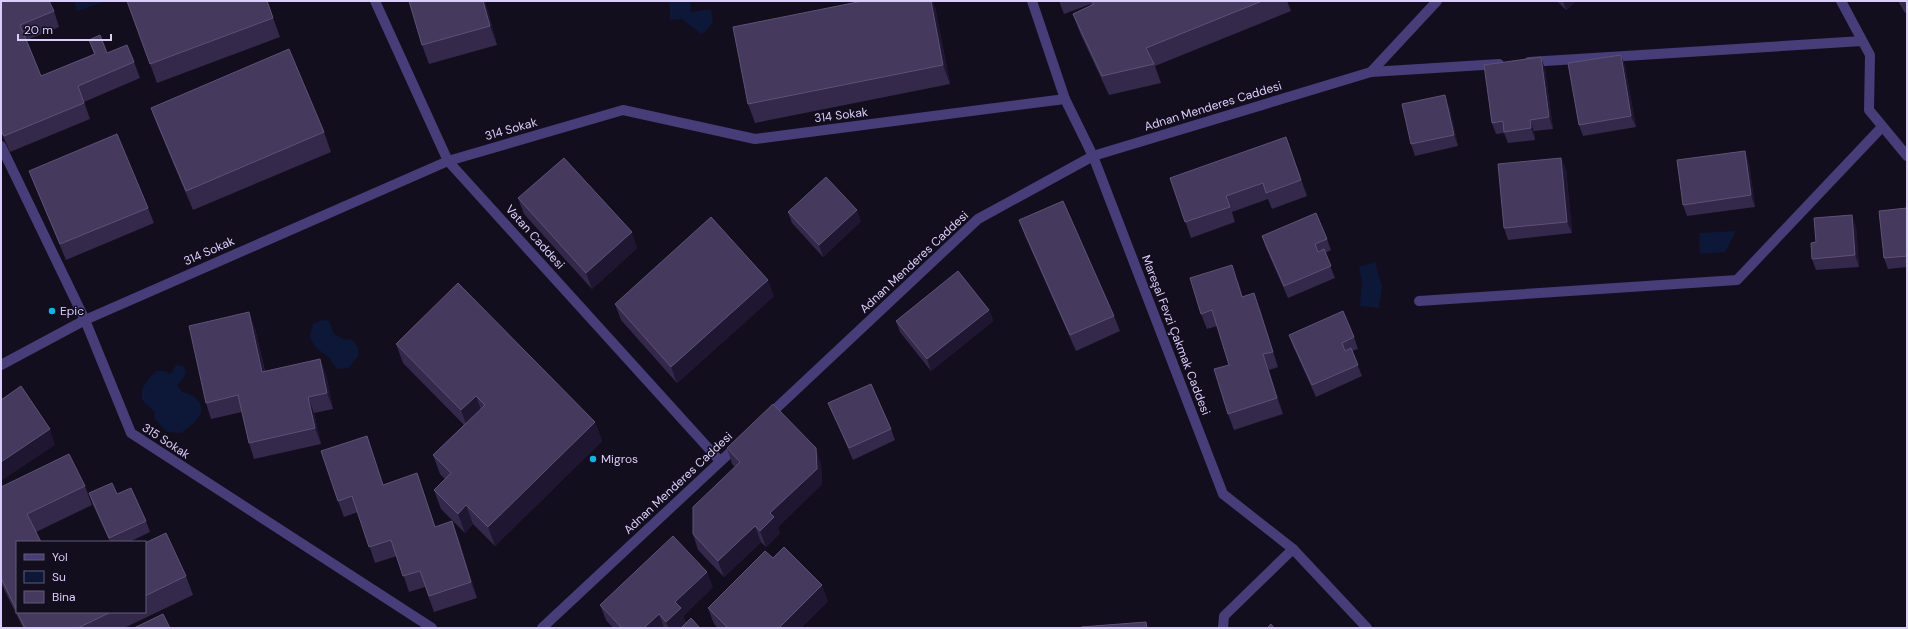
<svg xmlns="http://www.w3.org/2000/svg" width="1908" height="629" viewBox="0 0 1908 629" font-family="'DM Sans',sans-serif">
<style>
.water{fill:#0d1738}
.lines{fill:none;stroke-linecap:round;stroke-linejoin:round}
.minor{stroke:#473d79;stroke-width:10}
.wall{fill:#34294a}
.shaded-wall{fill:#1f1631}
.building{fill:#453a5d;stroke:#5d5276}
.poi-dot{fill:#13b4e3;stroke:#130e1e;stroke-width:1.5}
.labels{text-anchor:middle;dominant-baseline:central;stroke-width:3;stroke-linejoin:round;paint-order:stroke}
.street-label{font-size:12px;fill:#dacffb;stroke:#130e1e}
.poi-label{font-size:12px;fill:#dacffb;stroke:#130e1e;text-anchor:start}
</style>
<rect width="100%" height="100%" fill="#130e1e"/>
<!-- water -->
<g class="water">
<path d="M74 1H107L77 11Z"/>
<path d="M669 1H690L691 12 711 9 713 22 707 30 701 34 682 19 670 20Z"/>
<path d="M1736 231 1725 252 1700 254 1699 233Z"/>
<path d="M1375 262 1382 287 1379 308 1360 306 1362 281 1359 267Z"/>
<path d="M322 320 329 321 334 334 343 339 352 340 358 347V356L348 368 337 369 328 356 316 348 310 337 313 324Z"/>
<path d="M176 365 183 366 186 371 183 379 177 385 182 392C192 393 206 403 200 415 195 423 188 428 181 433L167 432 155 419 154 411C151 408 146 405 144 402 136 392 149 378 156 371H164L171 374Z"/>
</g>
<g class="lines">
<!-- minor -->
<g class="minor">
<path d="M375 1 448 161 720 461"/>
<path d="M1032 1 1065 99 1093 156 1223 494 1293 549 1367 628"/>
<path d="M1841 1 1870 55 1869 110 1907 156"/>
<path d="M1529 62 1862 41"/>
<path d="M1371 72 1499 64"/>
<path d="M1 146 85 320 131 433 432 628"/>
<path d="M1419 301 1737 280 1882 127"/>
<path d="M1 365 85 320 448 161 623 110 755 139 1065 99"/>
<path d="M768 416 978 219 1093 156 1371 72 1437 1"/>
<path d="M542 628 738 445"/>
<path d="M1223 628 1224 616 1293 549"/>
</g>
</g>
<!-- wall -->
<g class="wall">
<path d="M1 1 54 11 59 27 27 40 41 76 94 54 89 40 107 53 134 62 140 78 84 102 90 119 10 152 1 132Z"/>
<path d="M127 1H267L280 37 157 83Z"/>
<path d="M409 1H485L497 45 429 64 422 45Z"/>
<path d="M1059 1H1287L1291 11 1155 66 1161 83 1109 95 1080 33 1073 14 1091 5V4L1064 14Z"/>
<path d="M1557 1H1576L1566 10Z"/>
<path d="M1898 1H1907V12L1905 13Z"/>
<path d="M935 7 950 84 755 123 748 104Z"/>
<path d="M1621 55 1625 66 1636 127 1583 136 1579 125Z"/>
<path d="M1545 69 1553 129 1534 131 1535 140 1508 143 1504 133 1496 134 1492 123Z"/>
<path d="M1449 106 1458 146 1415 156 1411 144Z"/>
<path d="M151 108 324 132 331 152 193 210 158 127Z"/>
<path d="M1286 137 1307 196 1272 209 1268 199 1232 212 1235 222 1191 238 1170 178Z"/>
<path d="M1749 163 1755 207 1687 216 1683 205Z"/>
<path d="M1566 169 1572 233 1508 240 1504 228Z"/>
<path d="M29 171 148 208 154 223 66 260 35 186Z"/>
<path d="M518 198 637 248 592 289 524 214Z"/>
<path d="M1907 208V267L1888 269 1884 258Z"/>
<path d="M788 212 861 221 823 257 792 223Z"/>
<path d="M1019 220 1114 316 1120 331 1076 351 1025 236Z"/>
<path d="M1856 227 1859 267 1816 270 1812 259 1816 242Z"/>
<path d="M1262 236 1327 239 1331 250 1325 253 1335 278 1288 298 1266 248Z"/>
<path d="M1238 281 1243 297 1260 309 1278 367 1269 370 1283 414 1234 430 1228 414 1229 365 1217 326 1207 329 1201 314Z"/>
<path d="M774 296 677 383 621 320 615 304Z"/>
<path d="M989 310 993 321 931 371 900 332 896 321Z"/>
<path d="M255 328 265 371 320 359 326 375 333 409 314 413 321 444 254 459 249 443 242 412 211 419 206 403Z"/>
<path d="M1289 335 1354 337 1358 349 1352 351 1362 376 1316 397 1293 346Z"/>
<path d="M396 344 595 422 602 441 495 546 473 524 465 533 441 509 434 490 445 479 440 474 433 455 464 425 403 363Z"/>
<path d="M828 403 891 429 895 440 853 460 833 414Z"/>
<path d="M367 436 383 485 417 473 435 527 458 537 477 598 434 612 425 587 409 592 397 556 375 563 358 512 344 517 338 501Z"/>
<path d="M727 448 821 464 822 484 778 527 780 533 766 547 761 542 724 577 698 550 693 534 735 467 732 464Z"/>
<path d="M85 486 92 505 36 532 17 612H145V543L186 576 193 595 124 628H23L1 583V487Z"/>
<path d="M89 493 117 494 146 521 150 532 129 542H110L93 505Z"/>
<path d="M773 558 828 601 801 628H718L714 624 708 608Z"/>
<path d="M713 587 683 616 686 623 700 628H613L606 620 600 605Z"/>
</g>
<!-- shaded-wall -->
<g class="shaded-wall">
<path d="M483 1H485L497 45 490 26Z"/>
<path d="M931 1H933L935 7 950 84 943 65Z"/>
<path d="M1563 1H1576L1566 10Z"/>
<path d="M1621 55 1625 66 1636 127 1631 116Z"/>
<path d="M1541 57 1545 69 1553 129 1549 117Z"/>
<path d="M1445 95 1449 106 1458 146 1454 135Z"/>
<path d="M1530 120 1534 131 1535 140 1531 128Z"/>
<path d="M1745 151 1749 163 1755 207 1751 195Z"/>
<path d="M1561 158 1566 169 1572 233 1567 222Z"/>
<path d="M857 210 861 221 823 257 819 245Z"/>
<path d="M1852 215 1856 227 1859 267 1855 255Z"/>
<path d="M632 232 637 248 592 289 586 273Z"/>
<path d="M1232 265 1238 281 1248 313 1242 297Z"/>
<path d="M768 280 774 296 677 383 671 367Z"/>
<path d="M1254 293 1260 309 1278 367 1273 352Z"/>
<path d="M989 310 993 321 931 371 927 359Z"/>
<path d="M249 312 255 328 268 388 262 372Z"/>
<path d="M1263 354 1269 370 1283 414 1277 398Z"/>
<path d="M320 359 326 375 333 409 327 393Z"/>
<path d="M476 396 483 415 468 429 461 410Z"/>
<path d="M308 397 314 413 321 444 315 428Z"/>
<path d="M595 422 602 441 495 546 488 527Z"/>
<path d="M50 429 55 445 1 481V462Z"/>
<path d="M816 448 821 464 822 484 778 527 780 533 766 547 760 531 770 513Z"/>
<path d="M417 473 423 489 440 543 435 527Z"/>
<path d="M466 505 473 524 465 533 458 514Z"/>
<path d="M452 521 458 537 477 598 471 582Z"/>
<path d="M755 526 761 542 724 577 718 561Z"/>
<path d="M707 572 713 587 683 616 686 624 682 628H669L666 622 675 602Z"/>
<path d="M822 585 828 601 801 628H779Z"/>
<path d="M659 614 664 628H644Z"/>
</g>
<!-- building -->
<g class="building">
<path d="M1 1H49L54 11 20 25 41 76 95 54 89 40 100 35 107 53 127 45 134 62 78 86 84 103 4 136 1 130Z"/>
<path d="M127 1H267L273 18 150 64Z"/>
<path d="M409 1H483L490 26 422 45Z"/>
<path d="M863 1H931L943 65 748 104 733 27Z"/>
<path d="M1092 1H1262L1146 48 1154 64 1102 76 1073 14 1094 4Z"/>
<path d="M289 49 324 132 186 191 151 108Z"/>
<path d="M1621 55 1631 116 1579 125 1568 63Z"/>
<path d="M1541 57 1549 117 1530 120 1531 128 1504 132 1503 121 1492 123 1484 65Z"/>
<path d="M1445 95 1454 135 1411 144 1402 104Z"/>
<path d="M117 134 148 208 60 244 29 171Z"/>
<path d="M1286 137 1301 180 1266 193 1263 183 1226 196 1230 207 1185 222 1170 178Z"/>
<path d="M1745 151 1751 195 1683 205 1677 160Z"/>
<path d="M564 158 632 232 586 273 518 198Z"/>
<path d="M1561 158 1567 222 1504 228 1498 164Z"/>
<path d="M826 177 857 210 819 245 788 212Z"/>
<path d="M1063 201 1114 316 1070 335 1019 220Z"/>
<path d="M1907 208V256L1884 258 1879 211Z"/>
<path d="M1316 213 1327 239 1315 244 1318 252 1324 249 1331 266 1284 286 1262 236Z"/>
<path d="M1852 215 1855 255 1812 259 1811 243 1816 242 1814 218Z"/>
<path d="M711 217 768 280 671 367 615 304Z"/>
<path d="M1232 265 1242 297 1254 293 1273 352 1263 354 1277 398 1228 414 1214 369 1229 365 1212 310 1201 314 1190 278Z"/>
<path d="M958 271 989 310 927 359 896 321Z"/>
<path d="M458 283 595 422 488 527 466 505 458 514 434 490 451 473 433 455 485 405 476 396 461 410 396 344Z"/>
<path d="M1343 311 1354 337 1342 343 1345 351 1351 348 1358 365 1312 385 1289 335Z"/>
<path d="M249 312 262 372 320 359 327 393 308 397 315 428 249 443 238 395 206 403 189 326Z"/>
<path d="M871 384 891 429 849 448 828 403Z"/>
<path d="M21 386 50 429 1 462V400Z"/>
<path d="M773 404 816 448 817 469 770 513 774 517 760 531 755 526 718 561 693 534V507L740 462 727 448Z"/>
<path d="M367 436 383 485 417 473 435 527 452 521 471 582 429 596 420 571 403 576 391 540 369 547 352 496 338 501 321 451Z"/>
<path d="M69 454 85 486 27 514 41 542H17V611L1 578V487Z"/>
<path d="M112 483 117 494 131 488 146 521 109 538 89 493Z"/>
<path d="M166 533 186 576 145 596V543Z"/>
<path d="M673 536 707 572 675 602 681 608 666 622 659 614 644 628H622L600 605Z"/>
<path d="M784 547 822 585 779 628H728L708 608 765 551 773 558Z"/>
<path d="M17 612H111L78 628H25Z"/>
<path d="M163 614 170 628H134Z"/>
<path d="M691 618 700 628H681Z"/>
<path d="M1146 622 1147 628H1081V627Z"/>
<path d="M1271 624 1274 628H1267Z"/>
</g>
<!-- markers -->
<g class="poi-dot">
<circle cx="52" cy="311" r="4"/>
<circle cx="593" cy="459" r="4"/>
</g>
<g class="labels">
<!-- street labels -->
<g class="street-label">
<text transform="translate(1213 106) rotate(-17)">Adnan Menderes Caddesi</text>
<text transform="translate(841 115) rotate(-7)">314 Sokak</text>
<text transform="translate(511 129) rotate(-16)">314 Sokak</text>
<text transform="translate(535 237) rotate(48)">Vatan Caddesi</text>
<text transform="translate(209 251) rotate(-24)">314 Sokak</text>
<text transform="translate(914 262) rotate(-43)">Adnan Menderes Caddesi</text>
<text transform="translate(1176 335) rotate(69)">Mareşal Fevzi Çakmak Caddesi</text>
<text transform="translate(166 441) rotate(33)">315 Sokak</text>
<text transform="translate(678 483) rotate(-43)">Adnan Menderes Caddesi</text>
</g>
<!-- poi labels -->
<g class="poi-label">
<text x="60" y="311">Epic</text>
<text x="601" y="459">Migros</text>
</g>
</g>
<!-- border -->
<rect width="1908" height="629" fill="none" stroke="#dacffb" stroke-width="4"/>
<!-- legend -->
<rect x="16" y="541" width="130" height="72" fill="#130e1e" stroke="#635b76"/>
<rect x="24" y="554" width="20" height="6" fill="#473d79" stroke="#635b76"/>
<text x="52" y="561" font-size="12" fill="#dacffb">Yol</text>
<rect x="24" y="571" width="20" height="12" fill="#0d1738" stroke="#635b76"/>
<text x="52" y="581" font-size="12" fill="#dacffb">Su</text>
<rect x="24" y="591" width="20" height="12" fill="#453a5d" stroke="#635b76"/>
<text x="52" y="601" font-size="12" fill="#dacffb">Bina</text>
<!-- scale -->
<path d="M18 34v6h93v-6" fill="none" stroke="#dacffb" stroke-width="2"/>
<text x="24" y="34" font-size="12" fill="#dacffb" stroke="#130e1e" stroke-width="3" paint-order="stroke">20 m</text>
</svg>
